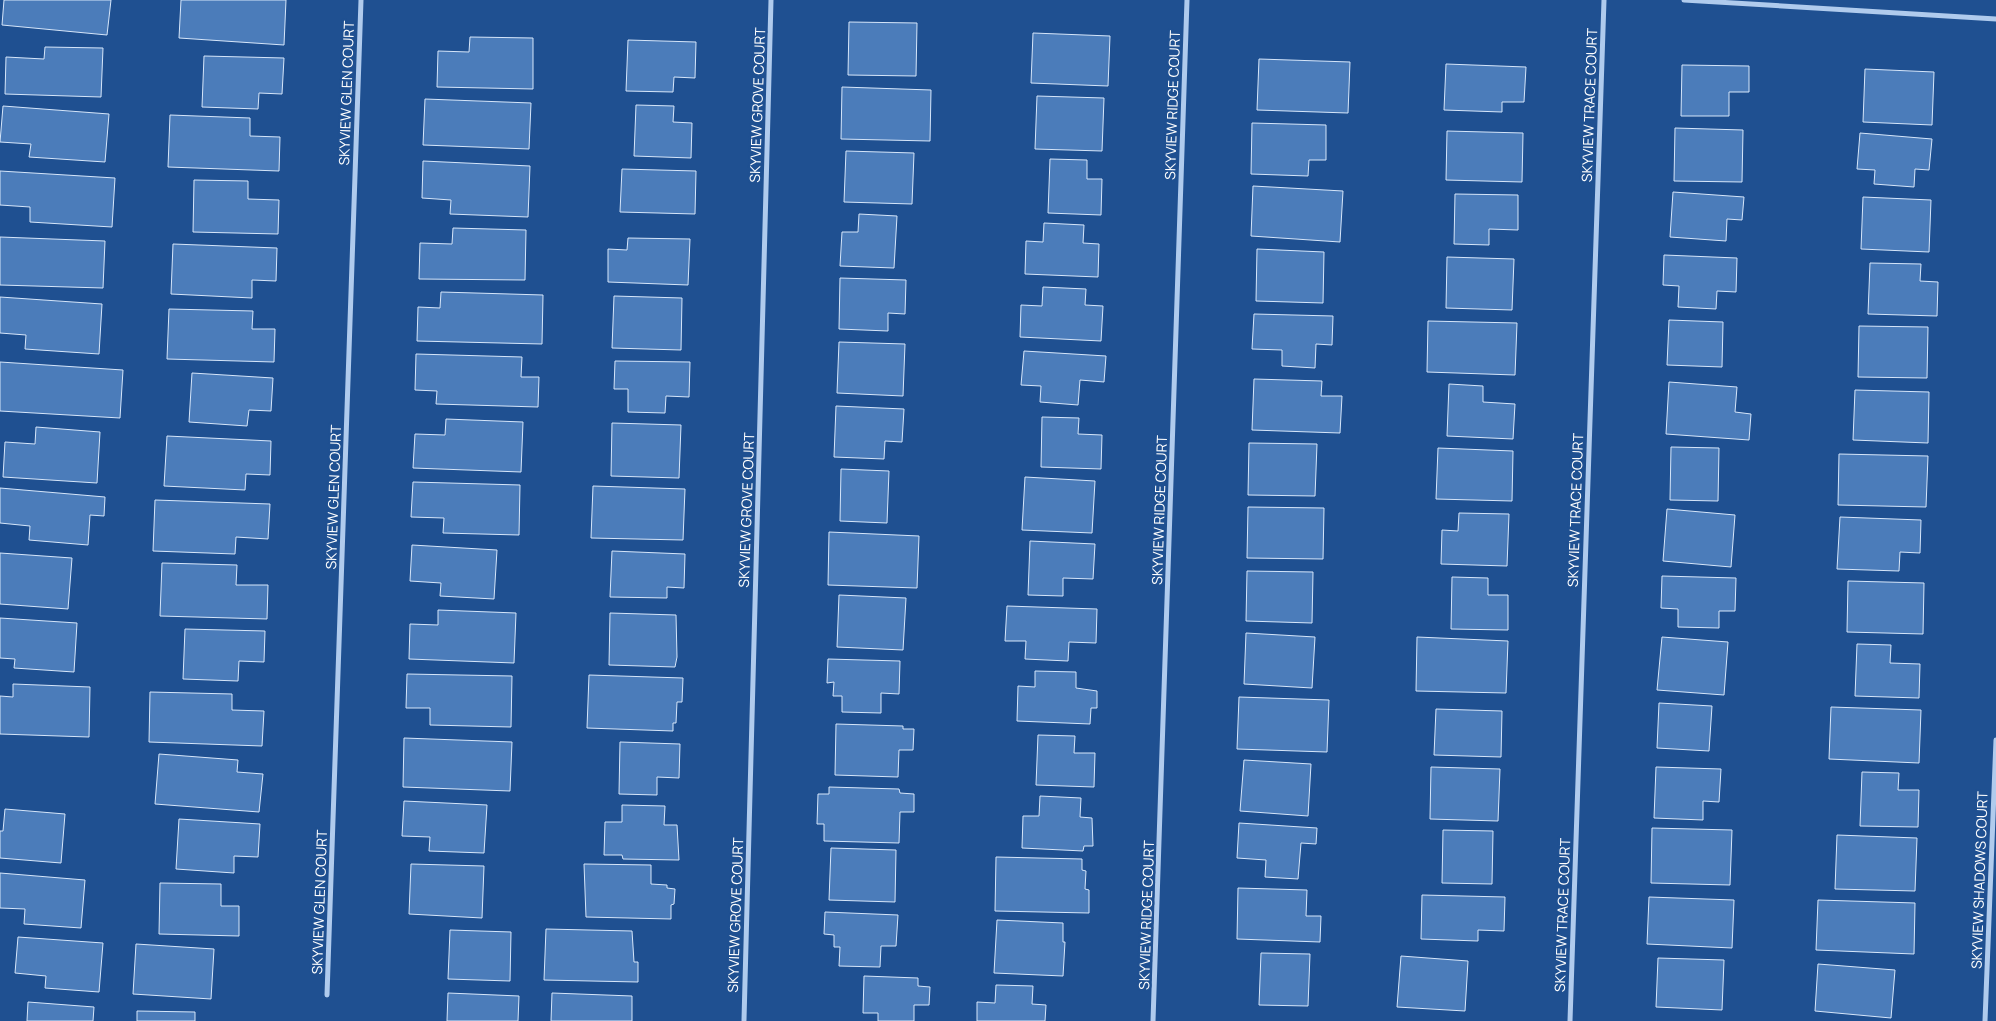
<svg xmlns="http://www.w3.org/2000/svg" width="1996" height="1021" viewBox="0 0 1996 1021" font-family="Manrope,sans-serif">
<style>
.building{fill:#4b7cba;stroke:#d6e6fa}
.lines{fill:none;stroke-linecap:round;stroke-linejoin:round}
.street{stroke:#b0cbed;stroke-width:5}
.labels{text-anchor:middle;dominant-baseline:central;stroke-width:4.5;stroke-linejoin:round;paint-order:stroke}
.street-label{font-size:14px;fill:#fff;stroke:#1f5091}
</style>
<rect width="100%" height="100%" fill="#1f5091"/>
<!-- building -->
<g class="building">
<path d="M4 0H111L107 35 2 25Z"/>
<path d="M181 0H286L284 45 179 38Z"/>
<path d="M849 22 917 23 916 76 848 75Z"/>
<path d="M1033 33 1110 36 1108 86 1031 83Z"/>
<path d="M470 37 533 38V89L437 87 438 51 469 52Z"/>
<path d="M628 40 696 42 695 78 674 77 673 92 626 91Z"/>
<path d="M45 47 103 48 101 97 5 94 6 57 44 59Z"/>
<path d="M204 56 284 58 282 94 259 93 258 109 202 107Z"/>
<path d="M1259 59 1350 62 1348 113 1257 110Z"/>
<path d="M1446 64 1526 67 1524 102H1502V112L1444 110Z"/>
<path d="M1682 65 1749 66V92H1729V116H1681Z"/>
<path d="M1865 69 1934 72 1932 125 1863 122Z"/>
<path d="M842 87 931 90 930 141 841 139Z"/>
<path d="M1037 96 1104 98 1102 151 1035 149Z"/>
<path d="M425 99 531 103 529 149 423 145Z"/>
<path d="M636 105 674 106 673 122 692 123 691 158 634 156Z"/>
<path d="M3 106 109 114 105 162 29 157 31 144 0 142Z"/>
<path d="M170 115 250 118V136L280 137 279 171 168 167Z"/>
<path d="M1252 123 1326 125V160H1309L1308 176 1251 174Z"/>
<path d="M1675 128 1743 130 1742 182 1674 181Z"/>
<path d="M1447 131 1523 133 1522 182 1446 180Z"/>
<path d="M1860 133 1932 139 1929 170 1915 169 1914 187 1874 184 1875 170 1857 169Z"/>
<path d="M846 151 914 153 912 204 844 202Z"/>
<path d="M1050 159 1087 160V179H1102L1101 215 1048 213Z"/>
<path d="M423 161 530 166 528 217 450 214 451 200 422 198Z"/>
<path d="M622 169 696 171 695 214 620 212Z"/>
<path d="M0 171 115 178 112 227 30 222V207L0 205Z"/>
<path d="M194 180 248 181V199L279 200 278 234 193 232Z"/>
<path d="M1253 186 1343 191 1340 242 1251 236Z"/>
<path d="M1673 192 1744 197 1742 220 1727 219 1726 241 1670 237Z"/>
<path d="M1455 194 1518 195V230L1489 229V245L1454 244Z"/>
<path d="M1863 197 1931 200 1929 252 1861 249Z"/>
<path d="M859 214 897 216 894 268 840 266 842 232H858Z"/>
<path d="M1044 223 1084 225 1083 243 1099 244 1098 277 1025 274 1026 241 1043 242Z"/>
<path d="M453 228 526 230 525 280 419 279 420 243 452 244Z"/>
<path d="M0 237 105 241 103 288 0 285Z"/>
<path d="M628 238 690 239 688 285 608 282V249L627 250Z"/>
<path d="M173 244 277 248 276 281 252 280V298L171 294Z"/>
<path d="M1257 249 1324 252 1323 303 1256 301Z"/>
<path d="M1664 255 1737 258 1736 292 1717 291 1716 309 1678 307 1679 286 1663 285Z"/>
<path d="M1447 257 1514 259 1512 310 1446 308Z"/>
<path d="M1870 263 1921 264 1920 281 1938 282 1937 316 1868 314Z"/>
<path d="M840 278 906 280 905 314 888 313V331L839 329Z"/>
<path d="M1043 287 1086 289 1085 305 1103 306 1101 341 1020 337 1021 305 1042 306Z"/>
<path d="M441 292 543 295 542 344 417 341 418 307 440 308Z"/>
<path d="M614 296 682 298 681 350 612 348Z"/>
<path d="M0 297 102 304 99 354 25 349 26 335 0 333Z"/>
<path d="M169 309 253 311 252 329H275L274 362 167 359Z"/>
<path d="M1254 314 1333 316 1332 345 1316 344 1315 368 1282 366V350L1252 349Z"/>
<path d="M1669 320 1723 322 1722 367 1667 365Z"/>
<path d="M1428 321 1517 323 1515 375 1427 372Z"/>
<path d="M1859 326 1928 327 1927 378 1858 377Z"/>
<path d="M839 342 905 344 903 396 837 393Z"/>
<path d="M1024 351 1106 356 1104 382 1080 380 1078 405 1040 402 1041 386 1021 385Z"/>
<path d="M416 354 522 357 521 377H539L538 407 436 404 437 391 415 390Z"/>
<path d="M615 361 690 362 689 397 666 396 665 413 628 412V389H614Z"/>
<path d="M0 362 123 370 120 418 0 411Z"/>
<path d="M192 373 273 378 271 411 249 410 247 426 189 422Z"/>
<path d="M1254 379 1322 381 1321 396H1342L1340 433 1252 430Z"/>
<path d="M1669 382 1737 387 1735 412 1751 414 1749 440 1666 434Z"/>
<path d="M1449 384 1483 386V402L1515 404 1513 439 1447 436Z"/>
<path d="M1855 390 1929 392 1928 443 1853 440Z"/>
<path d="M836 406 904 409 902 442 885 441 884 459 834 457Z"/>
<path d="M1042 417 1079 418 1078 434 1102 435 1101 469 1041 467Z"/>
<path d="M446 419 523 422 521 472 413 468 415 434 445 435Z"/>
<path d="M612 423 681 425 679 478 611 476Z"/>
<path d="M36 427 100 432 97 483 3 477 5 442 35 444Z"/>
<path d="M167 436 271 441 270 475 246 474 245 490 164 486Z"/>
<path d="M1249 443 1317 444 1315 496 1248 495Z"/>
<path d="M1671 447 1719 448 1718 501 1670 500Z"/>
<path d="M1438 448 1513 451 1512 501 1436 499Z"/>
<path d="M1839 454 1928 456 1926 507 1838 505Z"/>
<path d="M841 469 889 471 887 523 840 521Z"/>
<path d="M1025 477 1095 481 1092 533 1022 530Z"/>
<path d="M413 482 520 485 519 535 443 533 444 518 411 517Z"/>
<path d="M593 486 685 489 683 540 591 538Z"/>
<path d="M0 488 105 497 104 516 90 515 88 545 29 540 30 526 0 523Z"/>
<path d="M155 500 270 504 268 539 236 537 235 554 153 551Z"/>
<path d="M1248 507 1324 508 1323 559 1247 558Z"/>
<path d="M1667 509 1735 515 1731 567 1663 561Z"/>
<path d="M1459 513 1509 514 1507 566 1441 564 1442 530 1458 531Z"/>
<path d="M1840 517 1921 520 1920 553 1900 552 1899 571 1837 569Z"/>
<path d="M829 532 919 536 917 588 828 585Z"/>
<path d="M1030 541 1095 544 1093 579 1063 578V596L1028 595Z"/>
<path d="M412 545 497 550 494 599 440 596 441 583 410 581Z"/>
<path d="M612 551 685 554 684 588 667 587V598L610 597Z"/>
<path d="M0 553 72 558 68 609 0 604Z"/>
<path d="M162 563 237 565 236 585H268L267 619 160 616Z"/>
<path d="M1247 571 1313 572 1312 623 1246 621Z"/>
<path d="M1662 576 1736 578 1735 611H1719V628L1678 627V609L1661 608Z"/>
<path d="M1452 577 1488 578V595H1508V630L1451 629Z"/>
<path d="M1848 581 1924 583 1923 634 1847 632Z"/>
<path d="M839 595 906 598 903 650 837 647Z"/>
<path d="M1007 606 1097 609 1096 643 1069 642 1068 661 1025 659 1026 641H1005Z"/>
<path d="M438 610 516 613 514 663 409 659 410 624 438 625Z"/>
<path d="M610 613 676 615 677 657 675 667 609 665Z"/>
<path d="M0 618 77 623 74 672 14 668 15 659 0 658Z"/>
<path d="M185 629 265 631 264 662 239 661 238 681 183 679Z"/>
<path d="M1246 633 1315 637 1312 688 1244 684Z"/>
<path d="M1417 637 1508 641 1506 693 1416 691Z"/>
<path d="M1662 637 1728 642 1724 695 1657 690Z"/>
<path d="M1857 644 1891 645 1890 663 1920 664 1919 698 1855 696Z"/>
<path d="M828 659 900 661 899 694 881 693V713L842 712V696H833L834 682 827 683Z"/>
<path d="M1035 671 1076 672V688L1097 691V708H1091L1090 724 1017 721 1018 686 1035 687Z"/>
<path d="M407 674 512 676 511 727 430 725V708H406Z"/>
<path d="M589 675 683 678 682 702H677L676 723H673V731L587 728Z"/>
<path d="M13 684 90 687 89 737 0 734V696L13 697Z"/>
<path d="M150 692 232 694V710L264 711 262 746 149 742Z"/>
<path d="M1239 697 1329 700 1327 752 1237 749Z"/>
<path d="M1659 703 1712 706 1709 751 1657 748Z"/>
<path d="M1831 707 1921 710 1919 763 1829 759Z"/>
<path d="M1436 709 1502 711 1501 757 1434 755Z"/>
<path d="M836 724 903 726V729H914L913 750H899L898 777 835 775Z"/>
<path d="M1038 735 1075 736 1074 753H1095L1094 787 1036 785Z"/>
<path d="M404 738 512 742 510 791 403 787Z"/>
<path d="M620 742 680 744 679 778 657 777V795L619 794Z"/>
<path d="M159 754 238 760 237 772 263 774 259 812 155 804Z"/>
<path d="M1244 760 1311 764 1308 816 1240 811Z"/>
<path d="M1431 767 1500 769 1498 821 1430 819Z"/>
<path d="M1656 767 1721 769 1719 802 1703 801V820L1654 818Z"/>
<path d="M1862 772 1899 773 1898 790H1919L1918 827 1860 826Z"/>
<path d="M829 787 899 789 900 793 914 794V812H900L899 843 824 841V824H817L818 794H829Z"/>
<path d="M1040 796 1081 798 1080 817 1092 818 1093 846H1084L1083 851 1022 848 1023 816H1039Z"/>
<path d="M404 801 487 805 484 853 429 851 430 837 402 836Z"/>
<path d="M622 805 665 806 664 825H677L679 860 623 859 622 855H604L605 822H622Z"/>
<path d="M5 809 65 814 61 863 0 858V831H3Z"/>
<path d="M179 819 260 824 258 857 234 856V873L176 869Z"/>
<path d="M1239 823 1317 828 1316 844 1301 843 1298 879 1265 877 1266 860 1237 858Z"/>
<path d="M1652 828 1732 830 1730 885 1651 883Z"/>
<path d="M1443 830 1493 831 1492 884 1442 883Z"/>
<path d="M1837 835 1917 838 1915 891 1835 889Z"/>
<path d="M831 848 896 850 895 902 829 900Z"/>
<path d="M996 857 1082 859V870L1086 871 1085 889 1089 890V913L995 911Z"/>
<path d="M411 864 484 866 482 918 409 914Z"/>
<path d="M584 864 651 865V884L667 885V888L675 889 674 904 671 905V919L586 917Z"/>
<path d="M0 873 85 880 81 928 24 924 25 909 0 908Z"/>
<path d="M160 883 221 884V906H239V936L159 934Z"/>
<path d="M1238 888 1307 890 1306 916H1321L1320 942 1237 939Z"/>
<path d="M1422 895 1505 897 1504 931 1478 930V941L1421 939Z"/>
<path d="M1649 897 1734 900 1732 948 1647 944Z"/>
<path d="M1818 900 1915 903 1914 954 1816 950Z"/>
<path d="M825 912 898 915 896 946H881L880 967 839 966 840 947H834V935L824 934Z"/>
<path d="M997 920 1063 923V942H1065L1063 976 994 973Z"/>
<path d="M546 929 632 931 634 962H638V982L544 980Z"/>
<path d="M450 930 511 932 510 981 448 979Z"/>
<path d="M18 937 103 943 99 992 45 988 46 976 15 973Z"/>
<path d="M136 944 214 949 211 999 133 994Z"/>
<path d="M1261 953 1310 954 1308 1006 1259 1005Z"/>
<path d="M1401 956 1468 961 1465 1011 1397 1007Z"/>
<path d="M1658 958 1724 960 1722 1010 1656 1007Z"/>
<path d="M1818 964 1895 970 1891 1018 1815 1011Z"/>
<path d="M864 976 918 978V986L930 987 929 1005H914V1021H878V1013H863Z"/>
<path d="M996 985 1033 986 1032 1004 1046 1005 1045 1021H977V1002L995 1003Z"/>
<path d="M448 993 519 996 518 1021H447Z"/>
<path d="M552 993 632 996V1021H551Z"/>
<path d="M28 1002 94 1007 93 1021H27Z"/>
<path d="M137 1011 195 1012V1021H137Z"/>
</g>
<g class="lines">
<!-- street -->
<g class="street">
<path d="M1684 0 1996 19"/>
<path d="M327 995 361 0"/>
<path d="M744 1020 771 0"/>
<path d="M1153 1021 1187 0"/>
<path d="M1570 1021 1604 0"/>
<path d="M1985 1021 1996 740"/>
</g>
</g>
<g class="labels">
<!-- street labels -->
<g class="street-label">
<text transform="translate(346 93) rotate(-88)">SKYVIEW GLEN COURT</text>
<text transform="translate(757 105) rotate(-88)">SKYVIEW GROVE COURT</text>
<text transform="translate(1172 105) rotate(-88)">SKYVIEW RIDGE COURT</text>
<text transform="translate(1589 105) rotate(-88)">SKYVIEW TRACE COURT</text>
<text transform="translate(333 497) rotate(-88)">SKYVIEW GLEN COURT</text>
<text transform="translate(746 510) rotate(-88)">SKYVIEW GROVE COURT</text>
<text transform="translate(1159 510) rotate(-88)">SKYVIEW RIDGE COURT</text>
<text transform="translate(1575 510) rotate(-88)">SKYVIEW TRACE COURT</text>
<text transform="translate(1979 880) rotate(-88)">SKYVIEW SHADOWS COURT</text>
<text transform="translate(319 902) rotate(-88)">SKYVIEW GLEN COURT</text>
<text transform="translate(735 915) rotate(-88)">SKYVIEW GROVE COURT</text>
<text transform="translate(1146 915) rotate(-88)">SKYVIEW RIDGE COURT</text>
<text transform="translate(1562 915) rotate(-88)">SKYVIEW TRACE COURT</text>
</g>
</g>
</svg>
